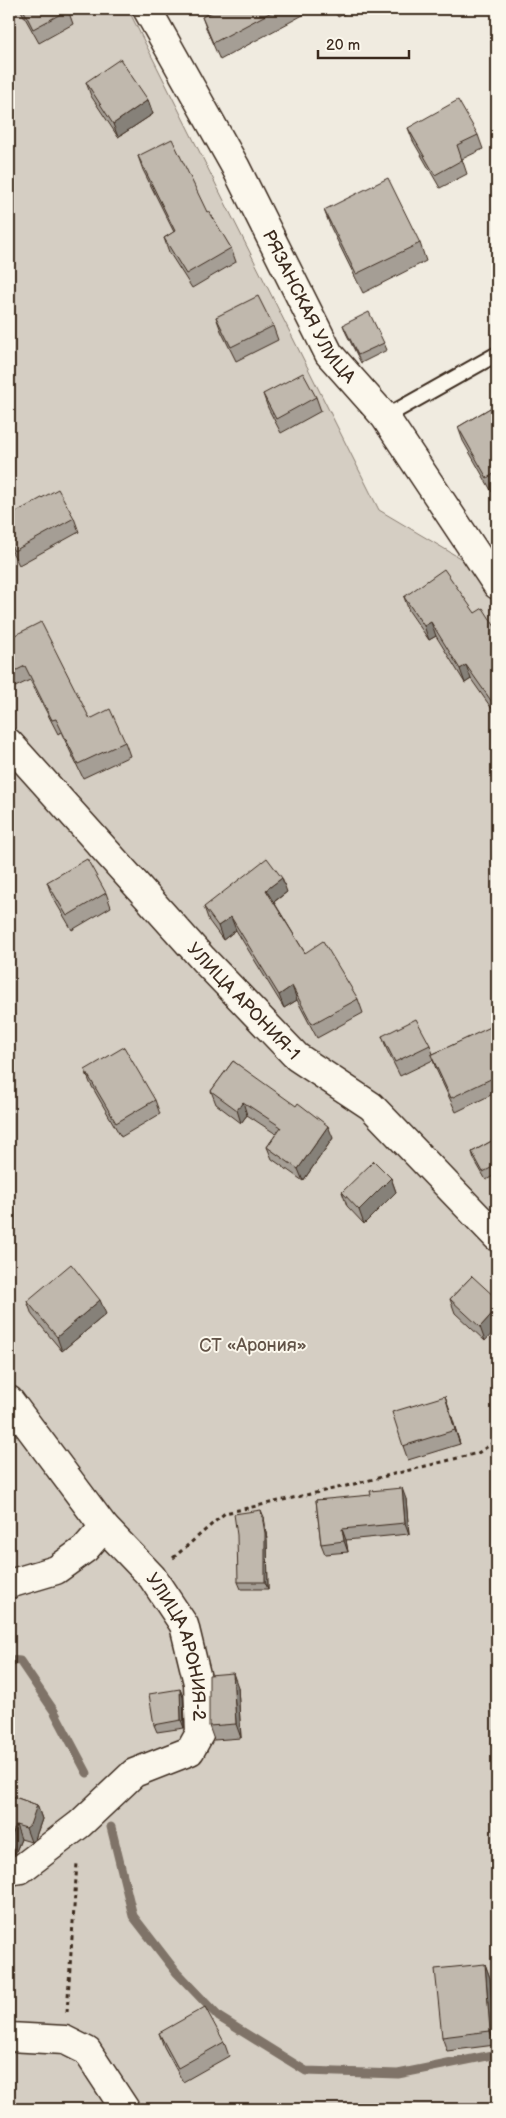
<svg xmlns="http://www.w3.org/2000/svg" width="506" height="2118" viewBox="0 0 506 2118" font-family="'Balsamiq Sans',sans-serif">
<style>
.green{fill:#d5cec3;stroke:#887c70}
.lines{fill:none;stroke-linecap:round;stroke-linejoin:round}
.stream{stroke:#7f7367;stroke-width:9}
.service-casing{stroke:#3b2a1e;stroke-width:18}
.minor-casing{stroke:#3b2a1e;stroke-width:31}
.path{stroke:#3b2a1e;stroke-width:3;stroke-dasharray:4 4;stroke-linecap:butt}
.service{stroke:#fbf7ec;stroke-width:14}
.minor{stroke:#fbf7ec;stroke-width:28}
.wall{fill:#a59e95;stroke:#3b2a1e}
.shaded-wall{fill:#868179;stroke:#3b2a1e}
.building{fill:#c0b8ad;stroke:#3b2a1e}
.labels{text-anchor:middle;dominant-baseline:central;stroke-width:4;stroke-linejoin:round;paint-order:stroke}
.street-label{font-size:18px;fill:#3b2a1e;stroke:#fbf7ec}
.park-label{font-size:18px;fill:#625347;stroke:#fbf7ec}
</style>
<rect width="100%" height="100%" fill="#f0ebe0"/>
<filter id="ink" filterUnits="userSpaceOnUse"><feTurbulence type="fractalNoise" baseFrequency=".02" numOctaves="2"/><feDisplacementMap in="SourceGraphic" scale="10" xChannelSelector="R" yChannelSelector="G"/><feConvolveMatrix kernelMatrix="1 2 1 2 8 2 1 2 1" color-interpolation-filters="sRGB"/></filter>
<g filter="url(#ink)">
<!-- green -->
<path class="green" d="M9 9H128L379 510 497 580V2109H9Z"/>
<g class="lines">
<!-- stream -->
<g class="stream">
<path d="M9 1660 20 1661 54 1711 87 1773"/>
<path d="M111 1827 133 1916 177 1973 219 2017 306 2071 398 2074 497 2054"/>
</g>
<defs>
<path id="service" d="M385 417 497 354"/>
<g id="minor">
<path id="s1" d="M147 9 235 166 329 354 385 417 497 585"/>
<path id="s2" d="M9 743 203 959 297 1057 371 1106 497 1237"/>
<path id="s3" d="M9 1400 104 1527 152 1577 184 1625 198 1683 200 1733 190 1751 134 1773 80 1824 21 1869 9 1871"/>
<path d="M9 1584 56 1570 85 1549 104 1527"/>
<path d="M9 2037 65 2040 87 2051 125 2109"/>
</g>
</defs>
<!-- service casing -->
<use href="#service" class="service-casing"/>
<!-- minor casing -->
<use href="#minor" class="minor-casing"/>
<!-- path -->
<g class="path">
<path d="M173 1558 225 1513 342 1487 478 1453 497 1440"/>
<path d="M67 2012 77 1863"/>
</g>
<!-- service -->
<use href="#service" class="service"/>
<!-- minor -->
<use href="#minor" class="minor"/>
</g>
<!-- wall -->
<g class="wall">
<path d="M20 9H70L68 10 73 24 39 43Z"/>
<path d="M213 9H314L220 60 208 33 202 17 214 11Z"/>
<path d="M333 9H354L338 17Z"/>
<path d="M86 82 148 100 153 114 118 137 91 96Z"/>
<path d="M408 128 478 135 483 149 462 159 467 174 440 188 413 141Z"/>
<path d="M138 156 207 212 231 248 236 262 192 288 169 252 164 238 174 232 143 170Z"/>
<path d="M324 210 420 243 426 261 363 293 331 228Z"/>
<path d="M216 317 273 326 278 340 236 361 221 331Z"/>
<path d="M343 325 384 343 387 350 361 363 346 333Z"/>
<path d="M263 394 316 397 321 411 281 433 268 408Z"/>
<path d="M497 404V489L492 492 463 441 458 427Z"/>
<path d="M9 516 74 518 79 532 19 565 9 546Z"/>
<path d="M404 597 475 613 497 630V716L471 679 465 683 436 636 429 640 409 611Z"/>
<path d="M9 638 90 719 125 742 130 756 83 778 61 732 58 734 30 680 13 688 9 679Z"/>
<path d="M47 882 106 893 111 907 72 930 52 896Z"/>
<path d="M287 892 274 902 305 953 358 999 363 1013 317 1038 297 1000 284 1008 236 930 223 940 209 921 204 907Z"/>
<path d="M497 1025V1092L456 1112 436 1069 433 1060 400 1076 387 1050 382 1036 430 1045 433 1054Z"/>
<path d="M233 1061 333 1138 303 1181 272 1159 267 1147 276 1134 247 1115 241 1123 216 1104 211 1091Z"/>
<path d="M85 1070 155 1100 160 1114 121 1137 90 1083Z"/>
<path d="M497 1138V1174L486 1180 474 1159 472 1152Z"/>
<path d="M391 1178 396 1192 364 1224 347 1206 342 1192Z"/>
<path d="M472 1276 485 1341 455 1313 450 1299Z"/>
<path d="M27 1301 106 1314 62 1351 32 1315Z"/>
<path d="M445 1396 460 1444 408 1460 403 1446Z"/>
<path d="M406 1499 409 1534 346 1540 348 1552 325 1554 321 1544 316 1500Z"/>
<path d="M264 1517 267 1540 268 1589H241L238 1582Z"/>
<path d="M238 1687 241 1738 214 1740 209 1726Z"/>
<path d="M180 1689 183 1697 184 1728 157 1732 154 1725Z"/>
<path d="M9 1795 37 1805 42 1819 35 1839 31 1842 21 1839 15 1854 9 1852Z"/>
<path d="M485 1964 490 1978 495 2045 447 2051 442 2037Z"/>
<path d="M159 2033 224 2042 229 2056 183 2082 164 2047Z"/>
</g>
<!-- shaded-wall -->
<g class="shaded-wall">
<path d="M148 100 153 114 118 137 113 124Z"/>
<path d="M431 622 436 636 429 640 424 626Z"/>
<path d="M466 665 471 679 465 683 460 669Z"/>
<path d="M282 878 287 892 272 903 266 890Z"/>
<path d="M231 917 236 930 223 940 218 926Z"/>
<path d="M292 986 297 1000 284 1008 279 995Z"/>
<path d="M243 1102 247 1115 241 1123 237 1110Z"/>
<path d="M328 1126 333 1138 303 1181 298 1169Z"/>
<path d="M391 1178 396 1192 364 1224 359 1210Z"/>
<path d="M100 1300 106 1314 62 1351 57 1337Z"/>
<path d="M497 1308V1328L485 1341 480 1327Z"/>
<path d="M445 1396 450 1410 460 1444 455 1430Z"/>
<path d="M402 1488 406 1499 409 1534 405 1523Z"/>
<path d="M261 1510 264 1517 267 1540 268 1589 265 1582Z"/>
<path d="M342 1529 346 1540 348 1552 344 1541Z"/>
<path d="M233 1673 238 1687 241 1738 236 1724Z"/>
<path d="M180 1689 183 1697 184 1728 181 1720Z"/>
<path d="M37 1805 42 1819 35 1839 31 1842 26 1828Z"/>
<path d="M16 1825 21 1839 15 1854 10 1840Z"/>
<path d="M485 1964 490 1978 495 2045 490 2031Z"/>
</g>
<!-- building -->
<g class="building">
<path d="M23 9H67L68 10 33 29Z"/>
<path d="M215 9H277L213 43 202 17 216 10Z"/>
<path d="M120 59 148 100 113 124 86 82Z"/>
<path d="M458 100 478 135 457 145 462 160 435 175 408 128Z"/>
<path d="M172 139 207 212 209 211 231 248 186 274 164 238 175 231 138 156Z"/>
<path d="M388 178 420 243 356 274 324 210Z"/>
<path d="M258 296 273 326 231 347 216 317Z"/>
<path d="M369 312 384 343 358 355 343 325Z"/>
<path d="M303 373 316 397 276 419 263 394Z"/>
<path d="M497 404V472L487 478 458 427Z"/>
<path d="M58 489 74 518 14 551 9 542V516Z"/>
<path d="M444 569 475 613 483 608 497 630V709L466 665 460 669 431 622 424 626 404 597Z"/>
<path d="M41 622 90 719 110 709 125 742 78 764 56 719 52 720 25 666 9 674V638Z"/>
<path d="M267 858 282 878 266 890 305 953 323 941 358 999 312 1024 292 986 279 995 231 917 218 926 204 907Z"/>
<path d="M87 859 106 893 67 916 47 882Z"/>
<path d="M416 1019 430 1045 395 1062 382 1036Z"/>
<path d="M497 1024V1076L451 1098 431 1055Z"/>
<path d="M124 1047 155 1100 116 1123 85 1070Z"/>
<path d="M233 1061 296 1106 298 1103 328 1126 298 1169 267 1147 281 1127 243 1102 237 1110 211 1091Z"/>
<path d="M497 1138V1165L483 1172 472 1152Z"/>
<path d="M374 1161 391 1178 359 1210 342 1192Z"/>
<path d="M71 1264 100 1300 57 1337 27 1301Z"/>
<path d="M472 1276 497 1299V1308L480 1327 450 1299Z"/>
<path d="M445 1396 455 1430 403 1446 392 1412Z"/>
<path d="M402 1488 405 1523 342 1529 344 1541 321 1544 316 1500 371 1495 370 1491Z"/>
<path d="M261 1510 265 1533V1582H238L237 1535 234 1514Z"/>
<path d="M233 1673 236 1724 209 1726V1675Z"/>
<path d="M180 1689 181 1720 154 1725 149 1694Z"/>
<path d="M9 1795 37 1805 30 1825 26 1828 16 1825 10 1840H9Z"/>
<path d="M485 1964 490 2031 442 2037 435 1969Z"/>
<path d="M205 2007 224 2042 178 2068 159 2033Z"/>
<path d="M497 2103V2109H479Z"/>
</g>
</g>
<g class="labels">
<!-- street labels -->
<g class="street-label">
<text stroke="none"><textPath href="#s1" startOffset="339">РЯЗАНСКАЯ УЛИЦА</textPath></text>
<text stroke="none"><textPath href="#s2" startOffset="349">УЛИЦА АРОНИЯ-1</textPath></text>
<text stroke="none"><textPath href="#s3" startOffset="304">УЛИЦА АРОНИЯ-2</textPath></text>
</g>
<!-- park labels -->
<g class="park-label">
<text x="253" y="1345">СТ «Арония»</text>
</g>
</g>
<!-- margin -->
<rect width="506" height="2118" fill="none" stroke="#fbf7ec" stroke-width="30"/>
<rect x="15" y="15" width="476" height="2088" fill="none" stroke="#3b2a1e" stroke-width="2" filter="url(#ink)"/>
<!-- scale -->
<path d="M318 50v8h91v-8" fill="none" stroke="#3b2a1e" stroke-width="2.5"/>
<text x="326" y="50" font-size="15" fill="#3b2a1e" stroke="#fbf7ec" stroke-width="4" paint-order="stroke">20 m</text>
</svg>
